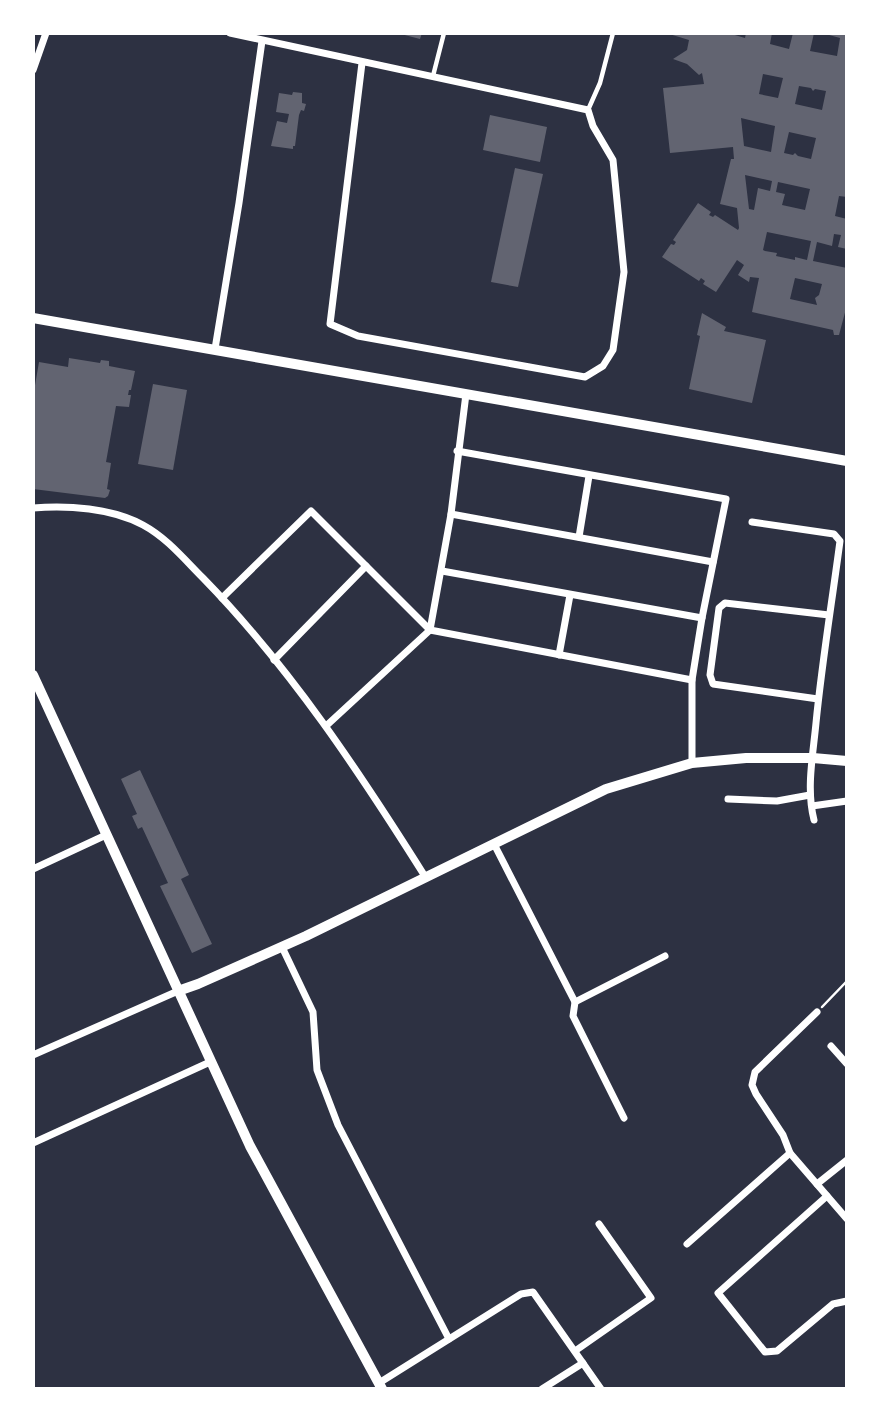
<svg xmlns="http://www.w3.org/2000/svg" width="880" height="1422" viewBox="0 0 880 1422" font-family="Montserrat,sans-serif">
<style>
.building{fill:#626471;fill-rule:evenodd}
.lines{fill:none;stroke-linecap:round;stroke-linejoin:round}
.path{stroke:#fff;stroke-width:2.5}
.service{stroke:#fff;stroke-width:4.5}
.minor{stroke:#fff;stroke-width:7}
.tertiary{stroke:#fff;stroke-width:10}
.secondary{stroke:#fff;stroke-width:10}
</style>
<rect width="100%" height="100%" fill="#2d3142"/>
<!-- building -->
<g class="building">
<path d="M397 33H422L420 39Z"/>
<path d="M666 33H728L745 38 746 33H772L770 44 789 49 793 33H814L810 51 837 56 840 38 822 33H847V197L839 196 835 216 847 219V249L838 247 841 235 834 234 832 246 817 242 813 261 847 268V305L839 335H834L833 330 752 312 759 278 750 277 749 282 738 275 744 265 737 260 716 292 703 284 705 281 701 278 699 281 662 257 671 244 674 245 676 242 673 240 698 203 711 212 709 215 713 217 715 215 738 230 739 228 737 208 720 204 731 159H734L733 147 670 153 663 88 704 84 702 73 699 75 687 64 673 59 687 50 689 40ZM763 74 783 78 778 98 759 94ZM799 86 811 88 813 91 815 89 826 91 822 110 795 104ZM741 118 775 126 771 152 744 146ZM789 132 816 138 811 159 798 156 795 153 793 155 784 153ZM745 175 772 181 770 191 758 188 754 210 749 209ZM778 182 810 189 805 210 782 205 785 194 776 192ZM767 232 811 241 807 260 795 257V260L776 256 777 253 765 251 763 250ZM795 278 822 284 819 295 815 298 817 305 790 299Z"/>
<path d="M293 92 302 93V103L306 104 304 111 301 110 299 115 295 146H293V149L271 146 277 121 287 123 289 114 276 112 279 93 292 95Z"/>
<path d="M490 115 547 127 540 162 483 150Z"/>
<path d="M515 168 543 174 518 287 491 282Z"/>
<path d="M702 313 726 327 724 331 766 340 752 403 689 389 700 336 697 335Z"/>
<path d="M69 358 100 363 101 360 109 361V366L135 371 131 390H129L128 395H131L129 407 116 406 106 462 111 463 107 489 110 490 108 496 105 498 33 489V397L39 362 68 367Z"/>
<path d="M153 384 187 390 173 470 138 464Z"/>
<path d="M140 770 189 875 181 879 212 944 192 953 160 886 168 883 142 827 138 829 132 816 137 814 121 779Z"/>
</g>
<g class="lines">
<!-- path -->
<path class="path" d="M822 1007 847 981"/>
<!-- service -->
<g class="service">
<path d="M433 76 444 33"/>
<path d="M588 110 600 83 613 33"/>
</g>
<!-- minor -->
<g class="minor">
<path d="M230 33 588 110 593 126 613 160 624 272 613 350 603 366 585 377 358 336 330 324 362 63"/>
<path d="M33 70 46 33"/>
<path d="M215 349 239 203 262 41"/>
<path d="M457 451 726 499 702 618 692 680V763"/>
<path d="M33 508C67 505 112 508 143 525 167 538 184 559 203 578 290 667 360 773 426 878"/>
<path d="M451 514 713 562"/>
<path d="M752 522 834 534 840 541C832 602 822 662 816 723 813 755 806 789 814 820"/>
<path d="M579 537 589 476"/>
<path d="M442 571 702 618"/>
<path d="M222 598 311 511 430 630"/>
<path d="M430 630 692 680"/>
<path d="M430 630 451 514 466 394"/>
<path d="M559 655 570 595"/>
<path d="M274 660 366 566"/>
<path d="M818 699 713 684 710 675 719 608 725 603 829 615"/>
<path d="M326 726 430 630"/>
<path d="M728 799 777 801 810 795"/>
<path d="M812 806 847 801"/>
<path d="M494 844 575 1002 573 1016 624 1118"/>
<path d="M33 869 106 835"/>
<path d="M282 947 313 1012 317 1070 338 1125 449 1339"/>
<path d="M575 1002 665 956"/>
<path d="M817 1012 755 1072 752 1085 756 1094 783 1135 790 1153 847 1219"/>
<path d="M831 1046 847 1064"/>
<path d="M33 1055 178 991"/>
<path d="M33 1143 210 1062"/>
<path d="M817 1184 847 1160"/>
<path d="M827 1196 718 1293 765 1352 777 1351 833 1304 847 1301"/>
<path d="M687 1244 790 1153"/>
<path d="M575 1351 651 1298 599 1224"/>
<path d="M379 1383 521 1294 533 1292 601 1389"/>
<path d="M542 1389 583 1363"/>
</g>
<!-- tertiary -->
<path class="tertiary" d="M178 991 198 984 306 936 606 789 692 763 746 758H813L847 761"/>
<!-- secondary -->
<g class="secondary">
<path d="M33 318 847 461"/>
<path d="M33 675 250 1146 382 1389"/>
</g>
</g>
<!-- border -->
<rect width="880" height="1422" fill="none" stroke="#ffffff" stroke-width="70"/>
</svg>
